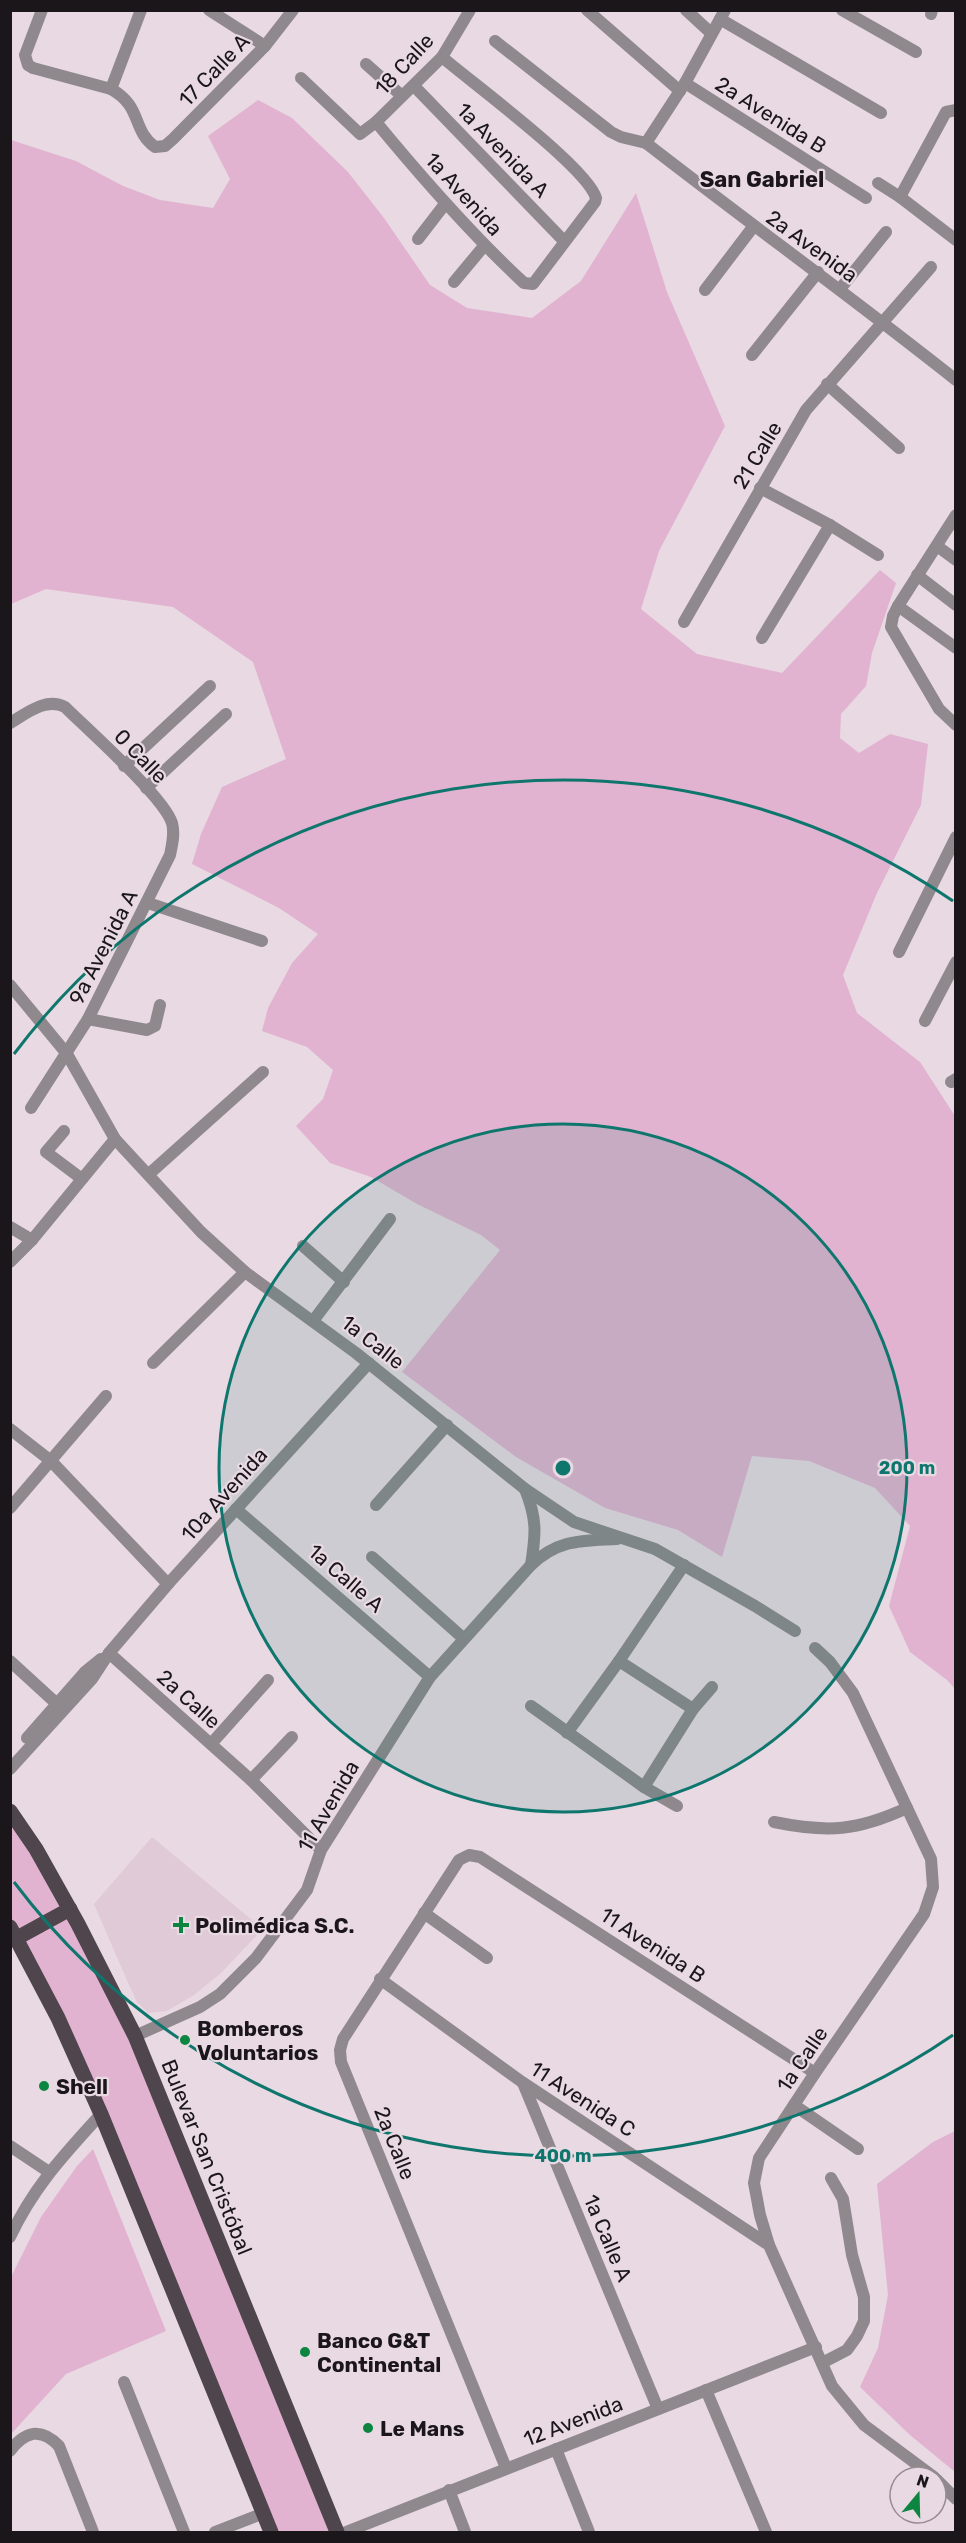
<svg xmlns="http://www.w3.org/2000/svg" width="966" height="2543" viewBox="0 0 966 2543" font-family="Rubik,sans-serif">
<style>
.built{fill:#e0cad7}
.green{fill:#e1b3d0}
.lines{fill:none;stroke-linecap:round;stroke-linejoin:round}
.minor{stroke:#8f898d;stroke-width:12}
.primary{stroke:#4f454c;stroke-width:15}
.ring{fill:none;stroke:#0f766e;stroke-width:3}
.poi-dot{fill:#0b853f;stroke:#e8d9e2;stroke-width:2}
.labels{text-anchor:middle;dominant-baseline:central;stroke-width:4.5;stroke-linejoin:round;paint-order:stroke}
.street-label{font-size:21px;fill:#1b161a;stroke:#e8d9e2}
.poi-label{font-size:21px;font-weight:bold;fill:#1b161a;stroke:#e8d9e2;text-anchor:start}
.neighbourhood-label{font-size:22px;font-weight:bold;fill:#1b161a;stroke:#e8d9e2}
.centre{fill:#0f766e;stroke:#e8d9e2;stroke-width:3}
.ring-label{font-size:18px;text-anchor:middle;font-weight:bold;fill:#0f766e;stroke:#e8d9e2;stroke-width:4.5;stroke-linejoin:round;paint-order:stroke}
</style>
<rect width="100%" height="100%" fill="#e8d9e2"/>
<!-- built -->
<path class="built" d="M152 1837 263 1929 220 1974 194 1995 167 2011 148 2013 137 2002 129 1985 94 1904Z"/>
<!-- green -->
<g class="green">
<path d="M258 100 292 118 348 172 384 218 430 285 467 308 532 318 581 281 636 193 667 292 725 426 659 551 641 609 697 654 782 673 880 570 896 583 872 653 866 686 841 714 840 738 859 753 890 734 928 744 921 805 877 893 843 975 857 1013 920 1062 955 1116V1689L947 1680 910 1652 889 1606 910 1526 875 1488 809 1461 752 1456 722 1557 678 1530 605 1508 516 1457 402 1372 500 1250 481 1235 417 1204 371 1177 330 1163 296 1126 323 1099 333 1070 307 1047 262 1031 268 1008 292 963 318 934 279 908 192 864 201 834 222 787 286 759 253 662 173 607 46 589 11 604V140L76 161 123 186 160 200 213 208 230 179 208 136Z"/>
<path d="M11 1819 64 1907 18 1932 11 1920Z"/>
<path d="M67 1914C100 1973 126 2033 153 2095 215 2239 269 2387 330 2532H276L22 1939Z"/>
<path d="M955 2131V2472L910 2435 860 2387 878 2348 888 2295 877 2184 933 2142Z"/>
<path d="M93 2149 166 2331 66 2374 11 2434V2277L41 2217 77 2166Z"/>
</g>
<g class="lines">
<!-- minor -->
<g class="minor">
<path d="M42 10 25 55 28 65 33 68 111 89C143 107 131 129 155 147L165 146 173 139 265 46 293 10"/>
<path d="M209 10 265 46"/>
<path d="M587 10 680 91"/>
<path d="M686 10 711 33"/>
<path d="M842 10 916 52"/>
<path d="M931 14 932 10"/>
<path d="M720 19 881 113"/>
<path d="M495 41 611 132 621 137 646 143"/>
<path d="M366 64 402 96"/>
<path d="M301 78 360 134 376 122 442 57 470 10"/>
<path d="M685 83 866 198"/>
<path d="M414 86 564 241"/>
<path d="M111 89 141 10"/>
<path d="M376 122C423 179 470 233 524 283L533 284 595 202 596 198C588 168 471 82 442 57"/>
<path d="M646 143C749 223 854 299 956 380"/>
<path d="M646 143 685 83 725 10"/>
<path d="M878 183 900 197 956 240"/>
<path d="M900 197 946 112 956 110"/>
<path d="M418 239 445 204"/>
<path d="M454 282 484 246"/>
<path d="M840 289 886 232"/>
<path d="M705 290 753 227"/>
<path d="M752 355 818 272"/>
<path d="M827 384 899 448"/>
<path d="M760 488 830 525 878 555"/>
<path d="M956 515 898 606 893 616 891 627 939 709 956 725"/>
<path d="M937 546 956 560"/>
<path d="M917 575 956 605"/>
<path d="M898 606 956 648"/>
<path d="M684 622 806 410 931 267"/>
<path d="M762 638 830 525"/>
<path d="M10 723C27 713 46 697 65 707 88 730 164 797 172 823 175 834 172 845 170 855L88 1019 31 1108"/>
<path d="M124 766 210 686"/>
<path d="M146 788 226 714"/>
<path d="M148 903 262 941"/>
<path d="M899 952 956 837"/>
<path d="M10 985 67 1054 115 1139 201 1232 245 1272 356 1353 525 1489 574 1522 655 1549 755 1606 795 1631"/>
<path d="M88 1019 147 1030 155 1026 160 1005"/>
<path d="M925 1021 956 962"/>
<path d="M951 1082 956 1079"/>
<path d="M64 1131 46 1152 82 1179"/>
<path d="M149 1174 263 1072"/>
<path d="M10 1227 32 1240"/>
<path d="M303 1246 344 1282"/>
<path d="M10 1262 32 1240 115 1139"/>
<path d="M313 1321 390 1219"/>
<path d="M153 1363 245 1272"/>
<path d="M10 1429 51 1461 168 1584"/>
<path d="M525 1489C537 1519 536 1533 531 1565"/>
<path d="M376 1505 447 1425"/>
<path d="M10 1508 106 1396"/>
<path d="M236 1509 430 1677"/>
<path d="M372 1557 463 1638"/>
<path d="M815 1648 830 1662 853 1693 931 1859 933 1887 924 1914 815 2073 759 2158 754 2183 760 2215 769 2245 832 2386 864 2425 934 2477"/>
<path d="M109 1653 251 1780 321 1850"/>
<path d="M10 1661 57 1704"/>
<path d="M619 1661 693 1709"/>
<path d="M531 1706 644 1787 677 1806"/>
<path d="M567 1733 619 1661 684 1565"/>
<path d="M27 1738 85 1672 101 1659"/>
<path d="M211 1744 268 1680"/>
<path d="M10 1769 92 1679 109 1653 168 1584 369 1363"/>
<path d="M251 1780 292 1737"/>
<path d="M644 1787 693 1709 712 1687"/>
<path d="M774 1822C828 1833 857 1831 907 1808"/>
<path d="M424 1913 487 1958"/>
<path d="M380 1979 522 2082 769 2245"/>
<path d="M135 2036 200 2007 220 1994 256 1958 307 1890 321 1850 430 1677 531 1565C559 1539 581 1541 617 1539"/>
<path d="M523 2083 658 2409"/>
<path d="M794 2105 858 2149"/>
<path d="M10 2146 49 2172"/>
<path d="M10 2237C34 2186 64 2155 101 2114"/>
<path d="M822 2363 847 2350 857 2336 864 2321V2297L852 2255 843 2199 831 2178"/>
<path d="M124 2382 184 2532"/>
<path d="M706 2390 766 2532"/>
<path d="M556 2449 589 2532"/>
<path d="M10 2451C25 2431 41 2427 59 2446L93 2532"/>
<path d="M506 2468 341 2062 340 2050 343 2039 459 1860 469 1855 480 1857 815 2073"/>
<path d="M936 2479 956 2499"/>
<path d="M449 2490 465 2532"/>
<path d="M215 2532 264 2513"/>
<path d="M346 2532 816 2347"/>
</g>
<!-- primary -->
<g class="primary">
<path d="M10 1811 36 1849 78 1924 135 2036 337 2532"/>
<path d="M10 1927 58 2018 101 2114 271 2532"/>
<path d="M17 1938 70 1909"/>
</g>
</g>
<!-- distance rings -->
<circle cx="563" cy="1468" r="344" fill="#0f766e" fill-opacity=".12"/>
<g class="ring">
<circle cx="563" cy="1468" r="344"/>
<path d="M953 2035A688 688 0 0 1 14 1882M14 1054A688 688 0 0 1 953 901"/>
</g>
<!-- markers -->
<g class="poi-dot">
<path d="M178 1916h6v6h6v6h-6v6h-6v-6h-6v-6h6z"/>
<circle cx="185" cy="2040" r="6"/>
<circle cx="44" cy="2086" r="6"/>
<circle cx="305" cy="2352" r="6"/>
<circle cx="368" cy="2428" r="6"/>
</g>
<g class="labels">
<!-- street labels -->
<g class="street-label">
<text transform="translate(404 64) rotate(-47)">18 Calle</text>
<text transform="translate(214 70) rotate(-46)">17 Calle A</text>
<text transform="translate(771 115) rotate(32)">2a Avenida B</text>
<text transform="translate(503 150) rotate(46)">1a Avenida A</text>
<text transform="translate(464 194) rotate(48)">1a Avenida</text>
<text transform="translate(812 246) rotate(36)">2a Avenida</text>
<text transform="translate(757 455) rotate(-59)">21 Calle</text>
<text transform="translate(141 756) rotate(46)">0 Calle</text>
<text transform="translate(103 947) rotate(-63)">9a Avenida A</text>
<text transform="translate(373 1342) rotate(38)">1a Calle</text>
<text transform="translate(224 1494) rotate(-48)">10a Avenida</text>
<text transform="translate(346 1578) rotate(41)">1a Calle A</text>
<text transform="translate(189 1699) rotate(42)">2a Calle</text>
<text transform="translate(328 1806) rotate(-60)">11 Avenida</text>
<text transform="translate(653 1945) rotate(33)">11 Avenida B</text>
<text transform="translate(802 2059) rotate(-56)">1a Calle</text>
<text transform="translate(583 2099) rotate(33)">11 Avenida C</text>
<text transform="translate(395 2143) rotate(68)">2a Calle</text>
<text transform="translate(207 2157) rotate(68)">Bulevar San Cristóbal</text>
<text transform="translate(608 2238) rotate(67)">1a Calle A</text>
<text transform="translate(573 2421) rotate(-21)">12 Avenida</text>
</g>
<!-- poi labels -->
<g class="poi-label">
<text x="195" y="1925">Polimédica S.C.</text>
<text x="197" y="2028">Bomberos<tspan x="197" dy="24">Voluntarios</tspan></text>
<text x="56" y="2086">Shell</text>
<text x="317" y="2340">Banco G&amp;T<tspan x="317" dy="24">Continental</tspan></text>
<text x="380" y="2428">Le Mans</text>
</g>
<!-- neighbourhood labels -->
<g class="neighbourhood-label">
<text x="762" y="179">San Gabriel</text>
</g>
</g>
<circle cx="563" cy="1468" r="9" class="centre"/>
<g class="ring-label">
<text x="907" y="1474">200 m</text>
<text x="563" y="2162">400 m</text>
</g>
<!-- border -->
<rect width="966" height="2543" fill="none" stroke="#1b161a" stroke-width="24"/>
<!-- north arrow -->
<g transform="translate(918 2495) rotate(19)"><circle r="28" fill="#e8d9e2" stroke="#968b92" stroke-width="1.5"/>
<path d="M0-4.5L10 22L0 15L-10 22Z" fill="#0b853f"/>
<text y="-9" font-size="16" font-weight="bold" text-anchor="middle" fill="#1b161a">N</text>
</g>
</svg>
